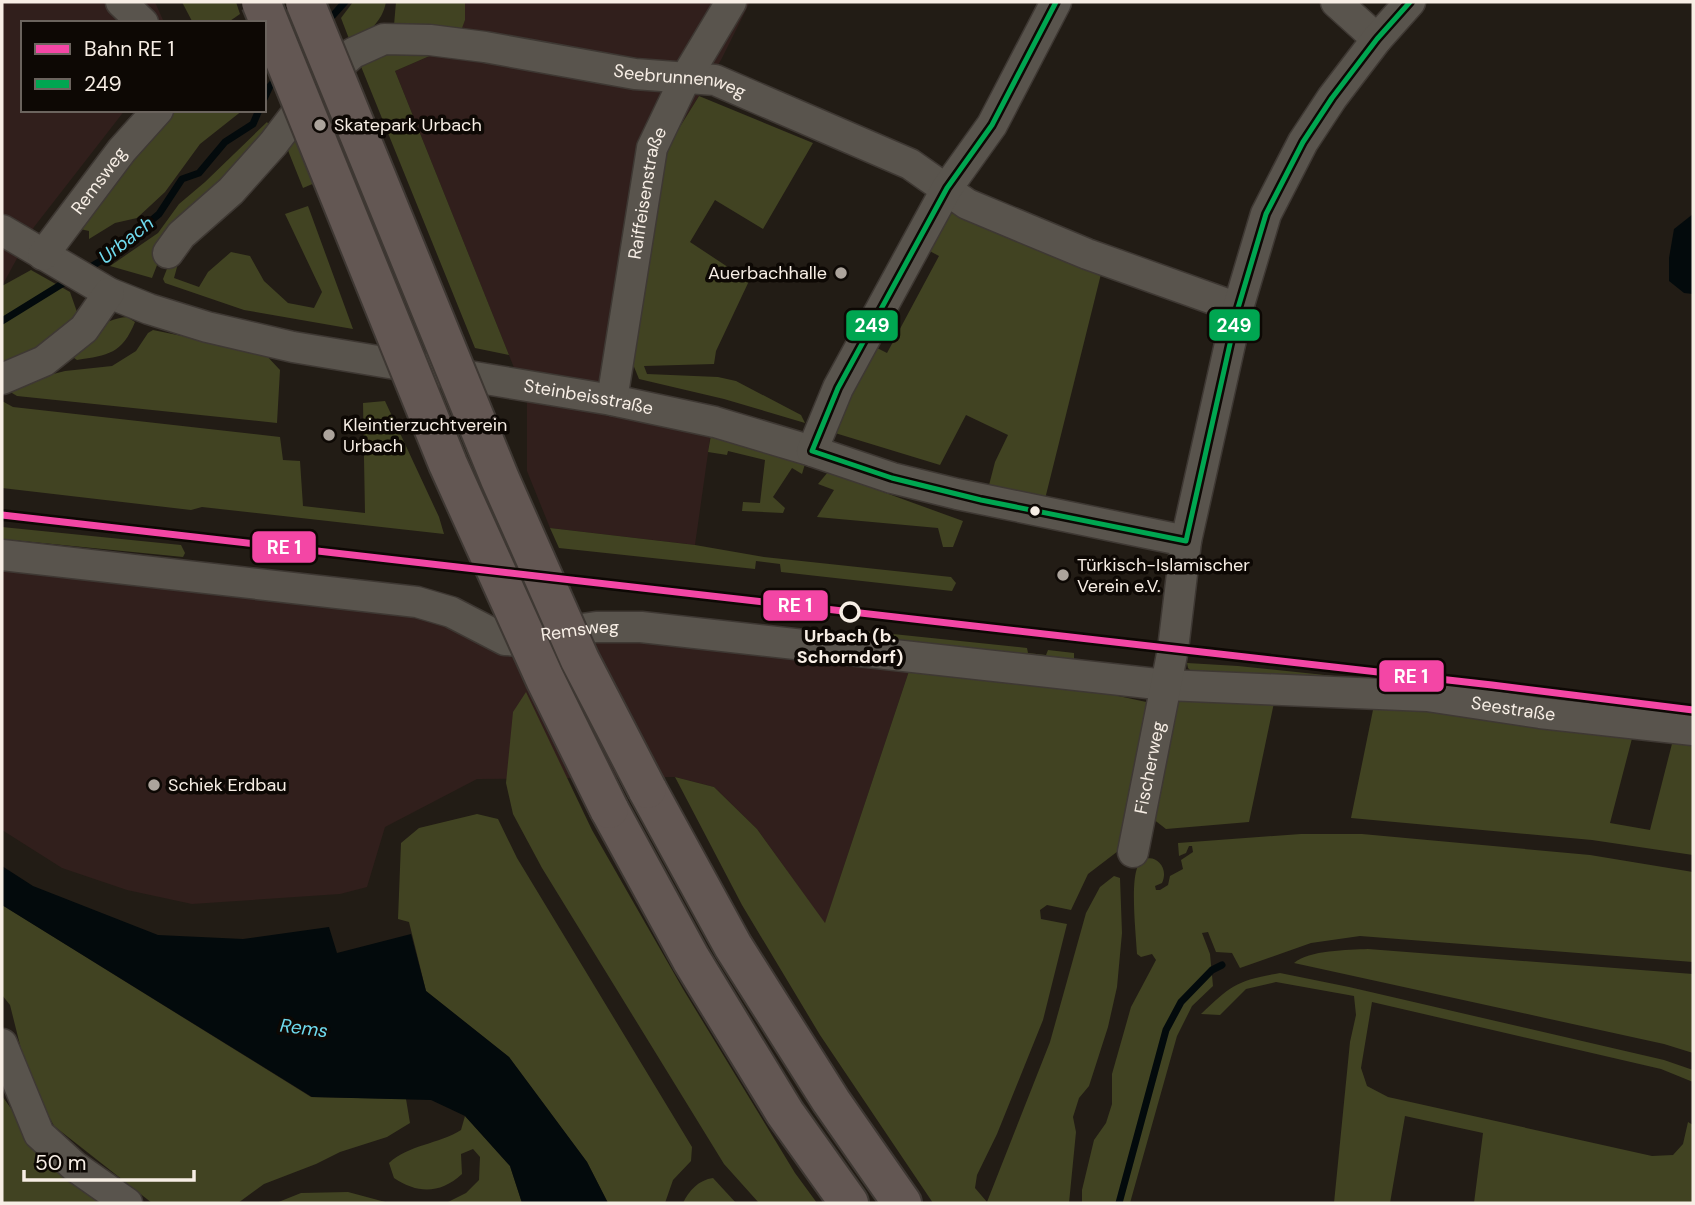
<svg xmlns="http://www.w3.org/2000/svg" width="1695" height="1205" viewBox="0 0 1695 1205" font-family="'DM Sans',sans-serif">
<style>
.industrial{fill:#311f1c}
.green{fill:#414322}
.water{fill:#030a0c}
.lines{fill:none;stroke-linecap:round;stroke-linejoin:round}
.stream{stroke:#030a0c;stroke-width:7}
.minor-casing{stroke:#3e3833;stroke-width:33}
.highway-casing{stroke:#3e3833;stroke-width:42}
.minor{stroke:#59544d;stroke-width:30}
.highway{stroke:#635753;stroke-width:38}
.highway-bridge-casing{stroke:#3e3833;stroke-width:42;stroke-linecap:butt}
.highway-bridge{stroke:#635753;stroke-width:38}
.bus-1-casing{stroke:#0d0804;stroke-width:10}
.bus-1{stroke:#00a651;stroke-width:5}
.rail-1-casing{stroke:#0d0804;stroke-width:12}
.rail-1{stroke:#f346a5;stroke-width:7}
.poi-dot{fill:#aca49c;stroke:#0d0804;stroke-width:2.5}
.bus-dot{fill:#f7eee5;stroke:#0d0804;stroke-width:2.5}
.stop-dot{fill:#0d0804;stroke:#f7eee5;stroke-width:3.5}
.labels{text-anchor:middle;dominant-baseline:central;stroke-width:7;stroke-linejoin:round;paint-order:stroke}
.street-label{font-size:18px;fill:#f7eee5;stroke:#0d0804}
.poi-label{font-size:18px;fill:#f7eee5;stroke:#0d0804;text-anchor:start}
.stop-label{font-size:18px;font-weight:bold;fill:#f7eee5;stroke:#0d0804}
.water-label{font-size:19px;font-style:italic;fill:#6fdbef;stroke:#0d0804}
.line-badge{stroke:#0d0804;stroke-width:2.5}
.badge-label{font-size:19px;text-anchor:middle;font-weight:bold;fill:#fff}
</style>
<rect width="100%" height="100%" fill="#221c15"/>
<!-- industrial -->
<g class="industrial">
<path d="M2 2H155L163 20 162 23H23V110H125L34 227 2 286Z"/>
<path d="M465 2H750L721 60 663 154 622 408 711 432 695 545 550 528 527 471V400L395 71 448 48 465 20Z"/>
<path d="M2 566 909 671 825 924 757 829 714 787 675 777 477 779 385 827 367 887 340 894 192 904 127 890 62 868 2 830Z"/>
</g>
<!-- green -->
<g class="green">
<path d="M182 2H236L240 14 227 23H193Z"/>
<path d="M353 2H386C382 23 367 33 351 44L341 18Z"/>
<path d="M396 2H465V20L459 36 394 25Z"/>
<path d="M448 48 395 71 509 355 475 348 358 59 375 49Z"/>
<path d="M699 96 813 143 763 229 715 200 690 242 749 281 716 351 714 364 644 366 647 374 718 377 736 381 801 415 805 423 724 399 639 379 630 357 663 154Z"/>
<path d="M325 103 350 168 303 188 287 148Z"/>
<path d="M173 110H243L200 144 165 192 137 218 115 223 89 239V231L80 229 87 214Z"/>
<path d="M267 122 274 132 168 237 152 278 110 266 158 233 179 204 205 182Z"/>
<path d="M308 206 353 329 244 310 165 283 163 279 172 256 179 260 174 278 199 287 208 272 231 252 250 256 264 281 288 303 314 308 322 292 285 214Z"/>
<path d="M947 209 1102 270 1045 499 988 489 995 462 1008 435 966 415 940 465 835 433 871 345 887 353 939 256 924 248Z"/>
<path d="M31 270 70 292 77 312 69 331 2 366V286Z"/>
<path d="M127 317 135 322C122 354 108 355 77 360L71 356C85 336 101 319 127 317Z"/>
<path d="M153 330 264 353 280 370 277 423 17 396 12 393 14 384 65 371 112 366 136 351 148 333Z"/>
<path d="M2 401 13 407 280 437 283 460 300 461 303 506 365 513 363 403 385 401 439 517 444 534 202 507 191 510 2 488Z"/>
<path d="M711 435 805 464 802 474 792 468 773 497 785 508 783 513 742 511 743 502 760 503 765 460 728 451 727 455 708 452Z"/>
<path d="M828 472 963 521 953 547H943L938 528 817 517 834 490 818 484Z"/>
<path d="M2 527 181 545 185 553 183 557 2 539Z"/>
<path d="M550 528 695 545 764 557 951 577 956 583 952 591 781 572 780 564 756 561 755 569 559 548Z"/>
<path d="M864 631 1027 648 1028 653 1046 655 1048 650 1074 653V662L863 641 859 635Z"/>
<path d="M1187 663 1238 666 1420 685 1195 675 1188 668Z"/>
<path d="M909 671 1053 682 1165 706 1168 694 1275 698 1249 822 1166 829 1148 815 1122 848 1088 874 1071 910 1047 905 1040 910 1041 919 1067 924 1043 1020 997 1134 977 1175 975 1188 987 1202 1050 1042 1086 913 1100 887 1114 876 1120 878 1122 933 1117 987 1108 1027 1089 1086 1079 1098 1073 1117 1076 1132 1069 1203H933L820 1035 742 905 675 777 714 787 757 829 825 923Z"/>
<path d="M526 692 592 830 683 989 795 1173 817 1203H759L724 1164 542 868 513 814 506 783 513 712Z"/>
<path d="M1374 705 1635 727 1610 823 1650 830 1675 732 1693 734V855L1592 840 1351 818Z"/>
<path d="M477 814 498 819 517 858 692 1147 691 1161 673 1180 665 1203H608L587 1162 509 1057 426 991 409 922 398 919 401 843 419 828Z"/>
<path d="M1301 834H1362L1590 855 1693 872V962L1360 936 1311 943 1240 968 1232 953 1216 952 1208 932 1202 933 1210 954 1213 986 1192 1006 1177 1036 1130 1203H1082V1190L1094 1140 1106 1123 1112 1104V1074L1131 1007 1156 960 1152 954 1141 957 1137 954C1136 934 1130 882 1138 866 1148 848 1171 864 1162 883L1155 886 1156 890H1160L1168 885 1170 876 1183 869 1181 860 1193 852 1192 846H1189L1186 853 1179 856 1178 843Z"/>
<path d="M2 905 311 1097 406 1099 410 1123 387 1137 340 1152 316 1164 264 1184 238 1203H152L54 1126 28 1077 10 1005 2 995Z"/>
<path d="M1368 949 1693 974V1053L1664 1044 1294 963C1309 950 1348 950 1368 949Z"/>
<path d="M1280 973 1349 987 1664 1060 1693 1070V1082L1661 1069 1372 1002 1361 1068 1367 1086 1388 1097 1652 1156 1673 1155 1683 1144 1688 1122 1693 1125V1203H1474L1483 1133 1405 1116 1390 1203H1334L1350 1042 1356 1015 1354 996 1276 982 1246 989 1220 1015 1201 1014C1231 985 1238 980 1280 973Z"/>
<path d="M2 1096 52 1165 107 1203H2Z"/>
<path d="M465 1116 510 1166 522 1203H446L466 1193 479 1180 480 1157 473 1149 461 1154 462 1174C440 1194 418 1194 394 1178L389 1163C408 1145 439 1144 461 1130Z"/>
<path d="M713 1178 736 1203H683C689 1190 699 1180 713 1178Z"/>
<path d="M348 1192 389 1203H276L301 1193Z"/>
</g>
<!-- water -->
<g class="water">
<path d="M1693 214V294L1684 293 1669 281V258L1674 229Z"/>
<path d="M2 866 33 886 158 935 243 939 329 927 337 953 411 934 426 991 509 1057 587 1162 608 1203H522L510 1166 465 1116 431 1100 312 1097 2 905Z"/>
</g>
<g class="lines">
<!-- stream -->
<g class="stream">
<path d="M327 22 345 2"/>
<path d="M264 99 270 86 279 76"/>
<path d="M87 269 109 256 159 214 182 179 199 173 225 142 253 124 259 110"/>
<path d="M2 321 70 279"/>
<path d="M1119 1203 1166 1030 1181 1002 1212 970 1222 965"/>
</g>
<defs>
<g id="minor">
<path d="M121 2 143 23"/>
<path d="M1336 2 1377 39"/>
<path id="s1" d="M2 230 109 293 149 309 207 327 293 347 612 400 715 422 812 451 892 478 957 494 1186 541"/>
<path id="s2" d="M168 253 181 235 231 191 273 144 318 85 353 53 384 39 430 40 485 47 635 74 715 80 910 164 967 204 1087 254 1238 308"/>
<path id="s3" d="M43 255 122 150 158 110"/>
<path d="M2 379 44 361 84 329 109 293"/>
<path id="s4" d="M612 400 652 148 685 79 731 2"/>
<path d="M812 451 838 388 947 188 992 125 1056 2"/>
<path id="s5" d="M2 555 417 602 451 612 505 640 520 641 541 635 596 627H641L1166 685 1427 696 1540 713 1693 730"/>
<path id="s6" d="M1133 852 1173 649 1186 541 1238 308 1266 214 1303 142 1332 98 1377 39 1410 2"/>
<path d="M2 1044 39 1134 74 1166 127 1203"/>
</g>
<g id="highway">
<path d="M647 789 733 946 831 1101 902 1203"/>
<path d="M609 809 691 959 785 1113 849 1203"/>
</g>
</defs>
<!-- minor casing -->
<use href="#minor" class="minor-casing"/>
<!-- highway casing -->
<use href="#highway" class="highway-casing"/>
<!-- minor -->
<use href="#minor" class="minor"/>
<!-- highway -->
<use href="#highway" class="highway"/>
<defs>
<g id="highway-bridge">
<path d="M261 2 448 464 545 679 609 809"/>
<path d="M305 2 500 479 580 660 647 789"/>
</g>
</defs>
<!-- highway-bridge casing -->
<use href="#highway-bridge" class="highway-bridge-casing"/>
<!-- highway-bridge -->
<use href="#highway-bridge" class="highway-bridge"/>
<defs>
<path id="bus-1" d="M1056 2 992 125 947 188 838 388 812 451 892 478 981 500 1186 541 1238 308 1266 214 1303 142 1332 98 1377 39 1410 2"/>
</defs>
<!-- bus-1 casing -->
<use href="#bus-1" class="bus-1-casing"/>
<!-- bus-1 -->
<use href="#bus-1" class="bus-1"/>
<defs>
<path id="rail-1" d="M2 515 1492 685 1693 710"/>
</defs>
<!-- rail-1 casing -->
<use href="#rail-1" class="rail-1-casing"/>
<!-- rail-1 -->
<use href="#rail-1" class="rail-1"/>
</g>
<!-- markers -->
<g class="poi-dot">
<circle cx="320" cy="125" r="7"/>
<circle cx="841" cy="273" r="7"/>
<circle cx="329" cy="435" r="7"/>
<circle cx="1063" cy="575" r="7"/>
<circle cx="154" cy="785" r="7"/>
</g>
<circle class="bus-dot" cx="1035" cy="511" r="6"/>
<circle class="stop-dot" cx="850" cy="612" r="9"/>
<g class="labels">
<!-- street labels -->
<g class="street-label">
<text stroke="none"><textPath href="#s2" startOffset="607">Seebrunnenweg</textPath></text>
<text stroke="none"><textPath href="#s3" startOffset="93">Remsweg</textPath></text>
<text stroke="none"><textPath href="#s4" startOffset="210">Raiffeisenstraße</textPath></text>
<text stroke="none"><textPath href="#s1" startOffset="616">Steinbeisstraße</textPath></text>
<text stroke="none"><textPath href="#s5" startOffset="590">Remsweg</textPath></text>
<text stroke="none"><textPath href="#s5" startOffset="1528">Seestraße</textPath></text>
<text stroke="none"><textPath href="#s6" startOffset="86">Fischerweg</textPath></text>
</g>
<!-- poi labels -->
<g class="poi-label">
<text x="334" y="125">Skatepark Urbach</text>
<text x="827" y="273" text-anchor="end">Auerbachhalle</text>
<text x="343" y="425">Kleintierzuchtverein<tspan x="343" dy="21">Urbach</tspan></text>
<text x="1077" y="565">Türkisch-Islamischer<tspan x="1077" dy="21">Verein e.V.</tspan></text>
<text x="168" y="785">Schiek Erdbau</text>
</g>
<!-- stop labels -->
<g class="stop-label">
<text x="850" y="636">Urbach (b.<tspan x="850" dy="21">Schorndorf)</tspan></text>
</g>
<!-- water labels -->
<g class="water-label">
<text transform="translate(126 240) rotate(-38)">Urbach</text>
<text transform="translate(304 1028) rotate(7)">Rems</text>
</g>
</g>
<g class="line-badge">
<rect x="1208" y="308" width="53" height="34" rx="7" fill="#00a651"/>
<rect x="845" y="309" width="54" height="33" rx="7" fill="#00a651"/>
<rect x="251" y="530" width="66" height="34" rx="7" fill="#f346a5"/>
<rect x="762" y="589" width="67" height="33" rx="7" fill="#f346a5"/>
<rect x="1378" y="659" width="67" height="34" rx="7" fill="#f346a5"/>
</g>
<g class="badge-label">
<text x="1234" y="332">249</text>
<text x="872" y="332">249</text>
<text x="284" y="554">RE 1</text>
<text x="795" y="612">RE 1</text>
<text x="1411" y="683">RE 1</text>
</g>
<!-- border -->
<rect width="1695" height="1205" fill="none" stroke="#f7eee5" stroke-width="7"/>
<!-- legend -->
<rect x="21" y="21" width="245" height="91" fill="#0d0804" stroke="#6b645e" stroke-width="2"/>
<rect x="35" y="44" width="35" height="10" fill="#f346a5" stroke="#6b645e" stroke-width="2"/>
<text x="84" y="56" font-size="21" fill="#f7eee5">Bahn RE 1</text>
<rect x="35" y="79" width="35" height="10" fill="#00a651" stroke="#6b645e" stroke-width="2"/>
<text x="84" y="91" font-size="21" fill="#f7eee5">249</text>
<!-- scale -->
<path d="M24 1170v10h170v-10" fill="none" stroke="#f7eee5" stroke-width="3.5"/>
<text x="35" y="1170" font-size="21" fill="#f7eee5" stroke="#0d0804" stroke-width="5" paint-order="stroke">50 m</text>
</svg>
